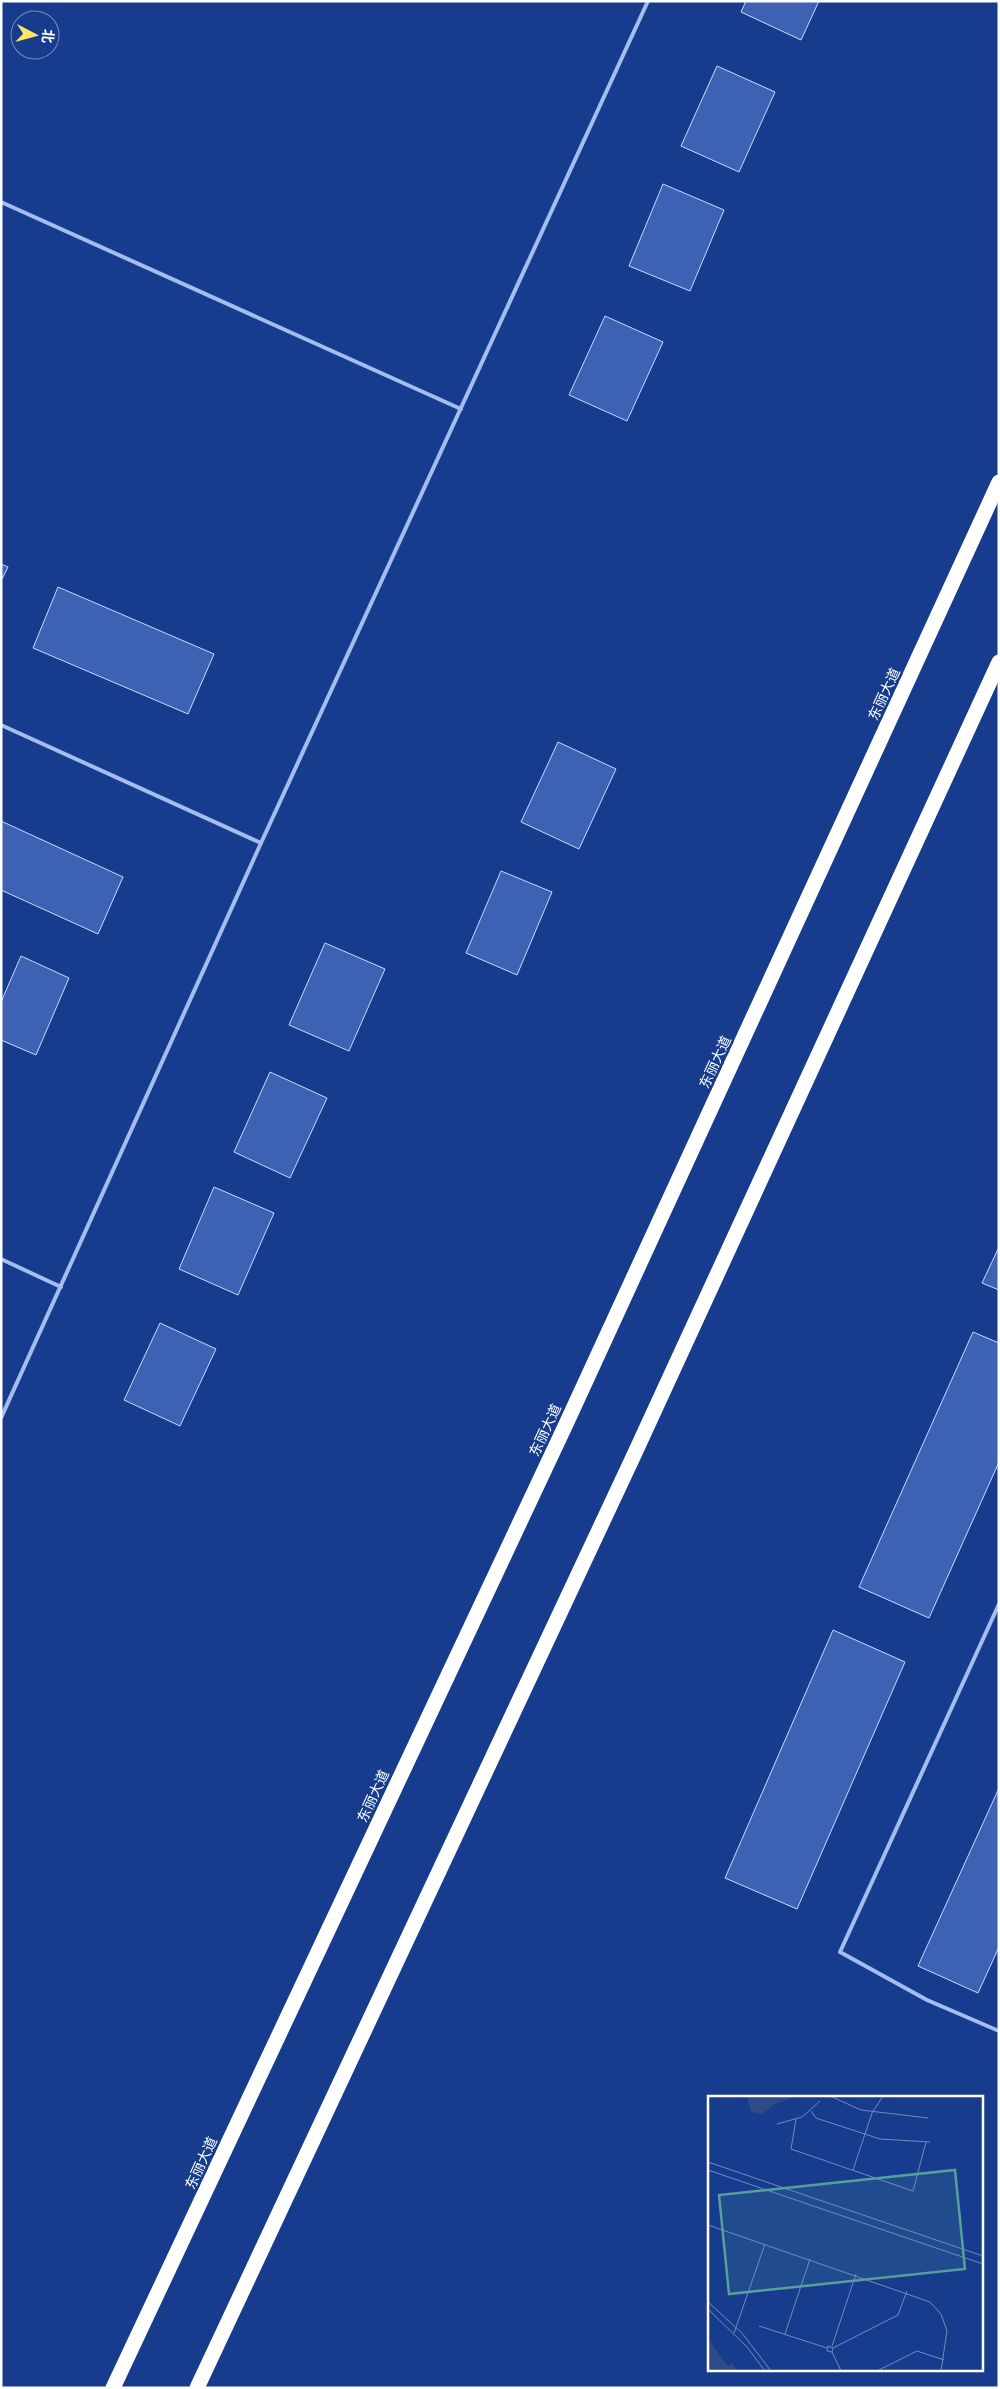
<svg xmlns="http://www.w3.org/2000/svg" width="1000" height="2389" viewBox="0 0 1000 2389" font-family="Ubuntu,'Noto Sans SC',sans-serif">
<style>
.building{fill:#3d62b4;stroke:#cadafa}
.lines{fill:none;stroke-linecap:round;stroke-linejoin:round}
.lane{stroke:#a4bcef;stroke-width:4}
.highway{stroke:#fff;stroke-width:15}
.labels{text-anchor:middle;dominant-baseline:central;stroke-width:5;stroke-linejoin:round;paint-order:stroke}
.street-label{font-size:14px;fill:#fff;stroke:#183c8d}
.inset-road{fill:none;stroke:#748abb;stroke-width:1}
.view{fill:#579f9a;fill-opacity:0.15;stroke:#579f9a;stroke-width:2.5}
.inset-edge{fill:none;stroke:#fff;stroke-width:2.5}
</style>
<rect width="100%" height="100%" fill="#183c8d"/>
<!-- building -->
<g class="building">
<path d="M746 1H819L801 40 741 12Z"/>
<path d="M717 66 775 92 739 172 681 146Z"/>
<path d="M663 184 724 210 690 291 629 266Z"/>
<path d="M605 316 663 342 627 421 569 395Z"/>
<path d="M1 564 8 567 1 581Z"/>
<path d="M58 587 214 654 188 714 33 648Z"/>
<path d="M558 742 616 769 579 849 521 822Z"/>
<path d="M1 821 123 877 98 934 1 890Z"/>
<path d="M501 871 552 892 517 975 466 953Z"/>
<path d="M325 943 385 969 349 1051 289 1025Z"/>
<path d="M21 956 69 978 36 1055 1 1040V1002Z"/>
<path d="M270 1072 327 1098 290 1178 234 1152Z"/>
<path d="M214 1187 274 1213 238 1295 179 1269Z"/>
<path d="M999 1247V1290L982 1283Z"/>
<path d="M160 1323 216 1349 180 1426 124 1400Z"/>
<path d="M973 1332 999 1343V1462L929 1618 859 1587Z"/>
<path d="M833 1630 905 1662 797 1909 725 1878Z"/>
<path d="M999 1788V1947L978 1993 918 1966Z"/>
</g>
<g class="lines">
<!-- lane -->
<g class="lane">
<path d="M1 202 461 409"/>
<path d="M1 725 261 843"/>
<path d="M1 1259 61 1287"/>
<path d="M1 1418 261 843 648 1"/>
<path d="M999 1604 840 1952 927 2000 999 2031"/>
</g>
<!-- highway -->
<g class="highway">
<path d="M113 2388 567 1422 999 482"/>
<path d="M197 2388 634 1455 999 662"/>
</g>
</g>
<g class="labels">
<!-- street labels -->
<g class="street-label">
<text transform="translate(884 694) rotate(-65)">东丽大道</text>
<text transform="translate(715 1062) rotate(-65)">东丽大道</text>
<text transform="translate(545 1430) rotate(-65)">东丽大道</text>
<text transform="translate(373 1796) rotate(-65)">东丽大道</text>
<text transform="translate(201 2163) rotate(-65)">东丽大道</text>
</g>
</g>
<!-- overview -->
<g transform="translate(708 2096)">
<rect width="275" height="275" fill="#183c8d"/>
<path d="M39 0H88L65 9 55 18 43 16ZM0 242 18 268 22 270 23 266 30 275H0Z" fill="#304987"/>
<path class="inset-road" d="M122 0 153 14 220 22M103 15 108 22 172 43 222 46M88 23 83 53 205 95 218 46M69 28 94 21 112 5M0 66 275 160M0 74 275 168M145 74 164 17 175 0M0 129 222 206 233 218 239 235 233 275M0 206 34 237 63 275M0 213 39 251 57 275M51 230 119 252M26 237 57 148M77 238 102 163M124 250 148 178M125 252 190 219 199 195M124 256 119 255 120 250 125 252 124 256 133 275M169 275 209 255 236 264"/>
<path class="view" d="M247 74 257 173 21 198 11 99Z"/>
<rect width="275" height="275" class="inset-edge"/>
</g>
<!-- border -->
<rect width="1000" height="2389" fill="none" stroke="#ffffff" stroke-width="5"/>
<!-- north arrow -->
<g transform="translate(35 35) rotate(96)"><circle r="24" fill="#183c8d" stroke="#748abb"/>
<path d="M0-4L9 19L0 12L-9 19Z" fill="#ffe762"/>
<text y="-8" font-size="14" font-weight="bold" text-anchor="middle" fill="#ffffff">北</text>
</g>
</svg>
